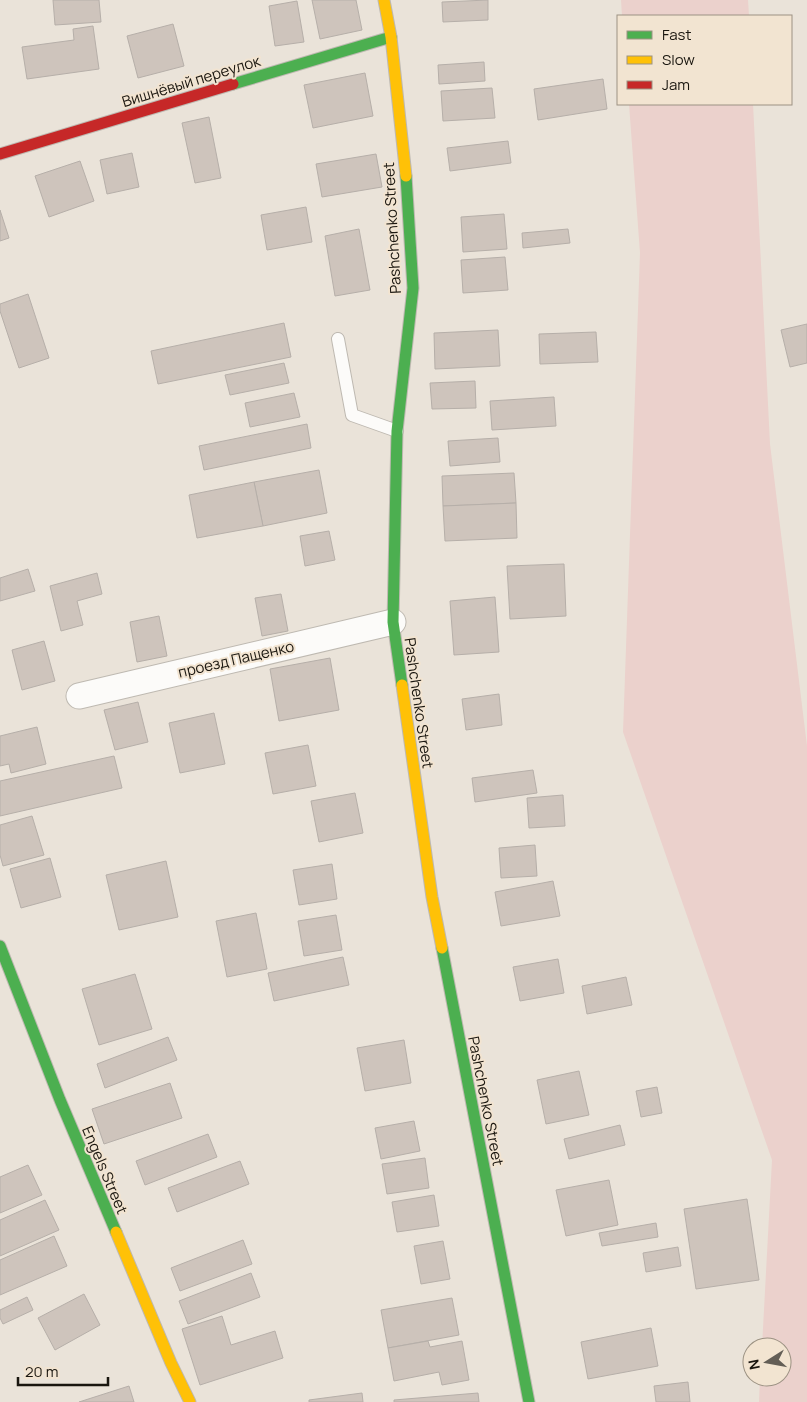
<svg xmlns="http://www.w3.org/2000/svg" width="807" height="1402" viewBox="0 0 807 1402" font-family="Manrope,sans-serif">
<style>
.green{fill:#ebd1cc}
.building{fill:#cec4bc;stroke:#b6afa9}
.lines{fill:none;stroke-linecap:round;stroke-linejoin:round}
.lane-casing{stroke:#beb9b1;stroke-width:14}
.street-casing{stroke:#beb9b1;stroke-width:27}
.fast-casing{stroke:#beb9b1;stroke-width:13}
.slow-casing{stroke:#beb9b1;stroke-width:13}
.jam-casing{stroke:#beb9b1;stroke-width:13}
.lane{stroke:#fcfbf9;stroke-width:12}
.street{stroke:#fcfbf9;stroke-width:25}
.fast{stroke:#4caf50;stroke-width:11}
.slow{stroke:#ffc107;stroke-width:11}
.jam{stroke:#c62828;stroke-width:11}
.labels{text-anchor:middle;dominant-baseline:central;stroke-width:4;stroke-linejoin:round;paint-order:stroke}
.street-label{font-size:15px;fill:#1a160f;stroke:#f2e4d1}
</style>
<rect width="100%" height="100%" fill="#eae3d9"/>
<!-- green -->
<g class="green">
<path d="M621 0H748L749 16H622Z"/>
<path d="M629 104H753L770 444 807 746V1402H759L760 1377H782V1347H762L772 1160 623 732 640 253Z"/>
</g>
<!-- building -->
<g class="building">
<path d="M53 0H99L101 22 55 25Z"/>
<path d="M312 0H356L362 30 320 39Z"/>
<path d="M488 0V20L443 22 442 2Z"/>
<path d="M297 1 304 42 275 46 269 6Z"/>
<path d="M173 24 184 66 138 78 127 36Z"/>
<path d="M93 26 99 69 27 79 22 47 74 40 73 29Z"/>
<path d="M484 62 485 81 439 84 438 65Z"/>
<path d="M365 73 373 116 313 128 304 85Z"/>
<path d="M603 79 607 109 538 120 534 89Z"/>
<path d="M492 88 495 118 443 121 441 91Z"/>
<path d="M209 117 221 178 195 183 182 123Z"/>
<path d="M508 141 511 163 450 171 447 148Z"/>
<path d="M132 153 139 187 107 194 100 160Z"/>
<path d="M376 154 382 187 322 197 316 164Z"/>
<path d="M80 161 94 201 49 217 35 176Z"/>
<path d="M306 207 312 242 267 250 261 215Z"/>
<path d="M0 210 9 238 0 241Z"/>
<path d="M504 214 507 249 463 252 461 217Z"/>
<path d="M359 229 370 290 335 296 325 236Z"/>
<path d="M568 229 570 243 523 248 522 233Z"/>
<path d="M505 257 508 290 463 293 461 260Z"/>
<path d="M28 294 49 358 19 368 0 311V304Z"/>
<path d="M284 323 291 357 158 384 151 351Z"/>
<path d="M807 324V363L790 367 781 330Z"/>
<path d="M498 330 500 366 435 369 434 333Z"/>
<path d="M596 332 598 362 540 364 539 334Z"/>
<path d="M284 363 289 383 230 395 225 375Z"/>
<path d="M475 381 476 408 432 409 430 383Z"/>
<path d="M294 393 300 417 250 427 245 403Z"/>
<path d="M554 397 556 426 492 430 490 401Z"/>
<path d="M307 424 311 448 204 470 199 446Z"/>
<path d="M498 438 500 462 450 466 448 441Z"/>
<path d="M319 470 327 513 263 526 254 482Z"/>
<path d="M514 473 516 503 443 506 442 476Z"/>
<path d="M254 482 263 526 197 538 189 495Z"/>
<path d="M516 503 517 538 445 541 443 506Z"/>
<path d="M329 531 335 560 305 566 300 536Z"/>
<path d="M564 564 566 616 510 619 507 566Z"/>
<path d="M28 569 35 591 0 601V578Z"/>
<path d="M97 573 102 594 77 601 83 625 61 631 50 586Z"/>
<path d="M281 594 288 631 262 636 255 598Z"/>
<path d="M495 597 499 652 454 655 450 601Z"/>
<path d="M159 616 167 656 137 662 130 622Z"/>
<path d="M44 641 55 681 22 690 12 650Z"/>
<path d="M330 658 339 710 279 721 270 669Z"/>
<path d="M499 694 502 725 466 730 462 699Z"/>
<path d="M138 702 148 742 115 750 104 710Z"/>
<path d="M214 713 225 764 180 773 169 723Z"/>
<path d="M37 727 46 764 11 773 9 764 0 766V736Z"/>
<path d="M308 745 316 786 273 794 265 753Z"/>
<path d="M114 756 122 788 0 816V781Z"/>
<path d="M533 770 537 793 475 802 472 778Z"/>
<path d="M355 793 363 833 319 842 311 801Z"/>
<path d="M563 795 565 826 529 828 527 798Z"/>
<path d="M32 816 44 855 3 866 0 855V825Z"/>
<path d="M535 845 537 876 501 878 499 848Z"/>
<path d="M50 858 61 897 21 908 10 869Z"/>
<path d="M166 861 178 917 119 930 106 875Z"/>
<path d="M332 864 337 899 299 905 293 870Z"/>
<path d="M553 881 560 916 501 926 495 892Z"/>
<path d="M256 913 267 969 227 977 216 921Z"/>
<path d="M336 915 342 950 304 956 298 921Z"/>
<path d="M343 957 349 985 274 1001 268 973Z"/>
<path d="M558 959 564 993 520 1001 513 967Z"/>
<path d="M135 974 152 1029 99 1045 82 989Z"/>
<path d="M626 977 632 1005 587 1014 582 986Z"/>
<path d="M168 1037 177 1060 105 1088 97 1064Z"/>
<path d="M404 1040 411 1083 365 1091 357 1048Z"/>
<path d="M579 1071 589 1115 546 1124 537 1080Z"/>
<path d="M170 1083 182 1118 104 1144 92 1109Z"/>
<path d="M657 1087 662 1113 641 1117 636 1091Z"/>
<path d="M414 1121 420 1151 381 1159 375 1128Z"/>
<path d="M620 1125 625 1145 569 1159 564 1139Z"/>
<path d="M208 1134 217 1157 145 1185 136 1161Z"/>
<path d="M425 1158 429 1188 387 1194 382 1164Z"/>
<path d="M240 1161 249 1184 177 1212 168 1188Z"/>
<path d="M28 1165 42 1195 0 1213V1177Z"/>
<path d="M609 1180 618 1225 566 1236 556 1190Z"/>
<path d="M434 1195 439 1226 397 1232 392 1202Z"/>
<path d="M747 1199 759 1280 696 1289 684 1209Z"/>
<path d="M45 1200 59 1230 0 1256V1220Z"/>
<path d="M656 1223 658 1237 602 1246 599 1233Z"/>
<path d="M54 1236 67 1266 0 1295V1260Z"/>
<path d="M243 1240 252 1264 180 1291 171 1268Z"/>
<path d="M443 1241 450 1279 421 1284 414 1246Z"/>
<path d="M678 1247 681 1266 646 1272 643 1253Z"/>
<path d="M251 1273 260 1297 188 1324 179 1301Z"/>
<path d="M84 1294 100 1325 55 1350 38 1318Z"/>
<path d="M27 1297 33 1310 3 1324 0 1318V1310Z"/>
<path d="M452 1298 459 1335 388 1348 381 1310Z"/>
<path d="M222 1316 231 1345 275 1331 283 1358 200 1385 182 1329Z"/>
<path d="M651 1328 658 1366 588 1379 581 1342Z"/>
<path d="M428 1341 430 1347 462 1341 469 1380 442 1385 439 1372 394 1381 388 1348Z"/>
<path d="M688 1382 690 1402H656L654 1386Z"/>
<path d="M129 1386 134 1402H79Z"/>
<path d="M362 1393 363 1402H309V1400Z"/>
<path d="M478 1393 479 1402H394V1400Z"/>
</g>
<g class="lines">
<defs>
<path id="lane" d="M338 339 352 415 397 431"/>
<path id="street" d="M79 696 393 622"/>
<g id="fast">
<path d="M233 84 391 37"/>
<path d="M402 685 393 622 397 431 413 288 406 176"/>
<path d="M0 946 60 1100 116 1232"/>
<path d="M442 948 529 1402"/>
</g>
<g id="slow">
<path d="M384 0 391 37 406 176"/>
<path d="M402 685 432 897 442 948"/>
<path d="M116 1232 171 1363 190 1402"/>
</g>
<path id="jam" d="M0 154 233 84"/>
</defs>
<!-- lane casing -->
<use href="#lane" class="lane-casing"/>
<!-- street casing -->
<use href="#street" class="street-casing"/>
<!-- fast casing -->
<use href="#fast" class="fast-casing"/>
<!-- slow casing -->
<use href="#slow" class="slow-casing"/>
<!-- jam casing -->
<use href="#jam" class="jam-casing"/>
<!-- lane -->
<use href="#lane" class="lane"/>
<!-- street -->
<use href="#street" class="street"/>
<!-- fast -->
<use href="#fast" class="fast"/>
<!-- slow -->
<use href="#slow" class="slow"/>
<!-- jam -->
<use href="#jam" class="jam"/>
</g>
<g class="labels">
<!-- street labels -->
<g class="street-label">
<text transform="translate(191 81) rotate(-17)">Вишнёвый переулок</text>
<text transform="translate(392 228) rotate(-93)">Pashchenko Street</text>
<text transform="translate(236 659) rotate(-13)">проезд Пащенко</text>
<text transform="translate(419 703) rotate(82)">Pashchenko Street</text>
<text transform="translate(486 1101) rotate(79)">Pashchenko Street</text>
<text transform="translate(105 1170) rotate(67)">Engels Street</text>
</g>
</g>
<!-- legend -->
<rect x="617" y="15" width="175" height="90" fill="#f2e4d1" stroke="#9c9283"/>
<rect x="627" y="31" width="25" height="8" fill="#4caf50" stroke="#9c9283"/>
<text x="662" y="40" font-size="15" fill="#1a160f">Fast</text>
<rect x="627" y="56" width="25" height="8" fill="#ffc107" stroke="#9c9283"/>
<text x="662" y="65" font-size="15" fill="#1a160f">Slow</text>
<rect x="627" y="81" width="25" height="8" fill="#c62828" stroke="#9c9283"/>
<text x="662" y="90" font-size="15" fill="#1a160f">Jam</text>
<!-- north arrow -->
<g transform="translate(767 1362) rotate(259)"><circle r="24" fill="#f2e4d1" stroke="#9c9283"/>
<path d="M0-4L9 19L0 12L-9 19Z" fill="#635e56"/>
<text y="-8" font-size="14" font-weight="bold" text-anchor="middle" fill="#1a160f">N</text>
</g>
<!-- scale -->
<path d="M18 1377v8h90v-8" fill="none" stroke="#1a160f" stroke-width="2.5"/>
<text x="25" y="1377" font-size="15" fill="#1a160f" stroke="#f2e4d1" stroke-width="4" paint-order="stroke">20 m</text>
</svg>
